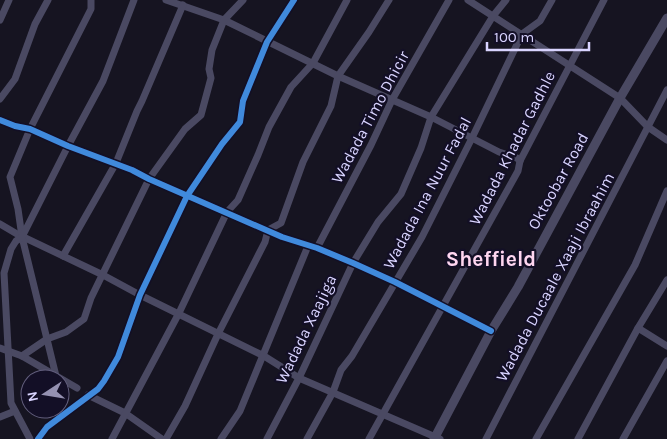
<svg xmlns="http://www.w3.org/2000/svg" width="667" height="439" viewBox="0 0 667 439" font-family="Karla,sans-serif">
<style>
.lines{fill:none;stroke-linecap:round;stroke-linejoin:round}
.minor{stroke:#4a4962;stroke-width:7}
.tertiary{stroke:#4a4962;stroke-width:9}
.cycleway-casing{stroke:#130f26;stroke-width:9}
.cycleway{stroke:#408adc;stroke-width:6}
.labels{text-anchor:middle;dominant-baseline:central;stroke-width:4.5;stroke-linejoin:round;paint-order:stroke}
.street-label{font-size:16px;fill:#d9d4ff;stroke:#130f26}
.district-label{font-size:21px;font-weight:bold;fill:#ffd6f0;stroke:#130f26}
</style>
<rect width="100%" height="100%" fill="#161421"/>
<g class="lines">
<!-- minor -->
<g class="minor">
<path d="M166 0 224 20 338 76 431 117 499 152 517 158 520 161"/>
<path d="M468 0 620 98 648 127 667 140"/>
<path d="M0 20 9 0"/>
<path d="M0 99 15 79 35 24 48 0"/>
<path d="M0 120 15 126 30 129 68 146 132 170 149 179 282 237 317 248 353 263 395 282 491 331"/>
<path d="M0 224 17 234 103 275 140 295 264 356 299 378 440 439"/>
<path d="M317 248 371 145 392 100 449 0"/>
<path d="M63 256 116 163 137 111 142 101 183 5"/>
<path d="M638 328 667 346"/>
<path d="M0 348 22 356 77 388"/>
<path d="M22 356 47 339 66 332 84 319 91 298 149 179 185 129 201 115 211 78 209 69 212 50 224 20 243 0"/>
<path d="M56 376 22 237 18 209 10 177 30 129 91 9V0"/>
<path d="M88 395 125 413 162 439"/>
<path d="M0 417 15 411"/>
<path d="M30 439 11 403 4 273 11 249 16 241 22 237 68 146 103 81 134 0"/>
<path d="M38 439 47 427 98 389 104 381 118 357 140 295 187 196 222 144 240 122 243 101 267 42 294 0"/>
<path d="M112 439 179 313 227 212 238 200 258 155 269 127 291 87 313 63 347 0"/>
<path d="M166 439 185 406 218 334 265 242 268 230 281 223 303 162 331 106 338 76 369 32 389 0"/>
<path d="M221 439 240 411 308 246"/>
<path d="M267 439 299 378 353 263 378 222 401 194 421 148 431 117 493 16 506 0"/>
<path d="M307 439 333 392 341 370 352 356 422 237 472 138 522 34 540 21 552 0"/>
<path d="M369 439 518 171 520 161 604 0"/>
<path d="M486 439 667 90"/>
<path d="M536 439 635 265 667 191"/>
<path d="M578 439 638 328 667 280"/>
<path d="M623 439 667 361"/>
</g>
<!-- tertiary -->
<path class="tertiary" d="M434 439 491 331 518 287 620 98 667 18"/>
<defs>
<g id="cycleway">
<path d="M0 120 15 126 30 129 68 146 132 170 149 179 282 237 317 248 353 263 395 282 491 331"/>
<path d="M38 439 47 427 98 389 104 381 118 357 140 295 187 196 222 144 240 122 243 101 267 42 294 0"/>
</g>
</defs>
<!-- cycleway casing -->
<use href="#cycleway" class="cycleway-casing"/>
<!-- cycleway -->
<use href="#cycleway" class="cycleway"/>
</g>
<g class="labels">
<!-- street labels -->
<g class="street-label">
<text transform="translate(370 117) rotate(-62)">Wadada Timo Dhicir</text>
<text transform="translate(512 148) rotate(-63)">Wadada Khadar Gadhle</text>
<text transform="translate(558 181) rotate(-61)">Oktoobar Road</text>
<text transform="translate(427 193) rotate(-62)">Wadada Ina Nuur Fadal</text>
<text transform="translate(555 277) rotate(-62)">Wadada Ducaale Xaaji Ibraahim</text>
<text transform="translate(306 329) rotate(-64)">Wadada Xaajiga</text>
</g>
<!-- district labels -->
<g class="district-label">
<text x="491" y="259">Sheffield</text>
</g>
</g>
<!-- north arrow -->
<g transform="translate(45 394) rotate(258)"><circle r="24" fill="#130f26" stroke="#625e7d"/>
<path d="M0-4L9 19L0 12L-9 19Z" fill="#9591b1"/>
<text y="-8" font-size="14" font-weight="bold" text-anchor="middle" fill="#d9d4ff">N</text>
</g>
<!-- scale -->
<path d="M487 42v8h102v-8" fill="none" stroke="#d9d4ff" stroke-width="2.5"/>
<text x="494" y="42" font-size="15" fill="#d9d4ff" stroke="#130f26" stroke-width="4" paint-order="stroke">100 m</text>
</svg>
